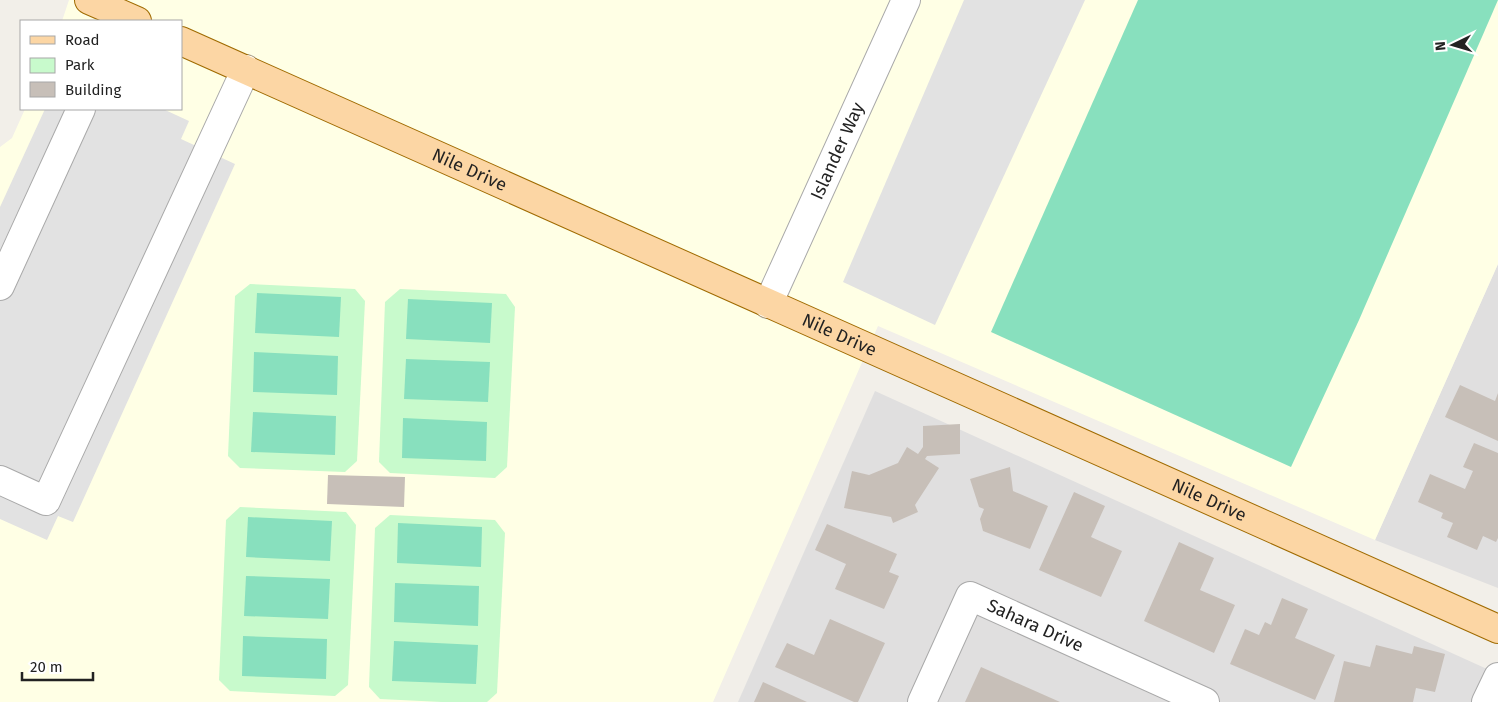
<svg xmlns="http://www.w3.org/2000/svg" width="1498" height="702" viewBox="0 0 1498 702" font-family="'Fira Sans',sans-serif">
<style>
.residential{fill:#e0dfdf}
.education{fill:#ffffe5}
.park{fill:#c8facc}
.pitch{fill:#88e0be}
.parking{fill:#e2e2e2}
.building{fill:#c7bfb8}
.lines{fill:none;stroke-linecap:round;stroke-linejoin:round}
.minor-casing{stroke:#a9a9a9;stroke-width:30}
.major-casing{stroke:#a06b00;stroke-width:30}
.minor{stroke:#fff;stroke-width:28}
.major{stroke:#fcd6a4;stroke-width:28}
.labels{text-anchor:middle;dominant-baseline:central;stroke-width:4;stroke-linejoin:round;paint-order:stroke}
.street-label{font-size:18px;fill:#222;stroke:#fff}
</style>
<rect width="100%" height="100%" fill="#f2efe9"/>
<!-- residential -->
<g class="residential">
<path d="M1498 264V588L1375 540Z"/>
<path d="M875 391 1498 674V702H738Z"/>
</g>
<!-- education -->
<path class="education" d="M69 0H1498V264L1375 540 878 326 713 702H0V147L12 138 25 109H181V21H62Z"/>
<!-- park -->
<g class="park">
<path d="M250 284 355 289 365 301 357 461 345 472 240 468 228 456 235 296Z"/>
<path d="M400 289 506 294 515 307 507 467 495 478 390 473 379 462 385 302Z"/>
<path d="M240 507 346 512 356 525 348 685 335 696 230 691 219 680 226 520Z"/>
<path d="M390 515 495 520 505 533 497 693 487 702H442L380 699 369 687 375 528Z"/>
</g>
<!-- pitch -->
<g class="pitch">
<path d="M1138 0H1498L1359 320 1291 467 991 332Z"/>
<path d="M257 293 341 297 339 337 255 333Z"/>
<path d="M408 299 492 303 490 343 406 339Z"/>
<path d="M254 352 338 356 337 395 253 392Z"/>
<path d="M406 359 490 362 488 402 404 399Z"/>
<path d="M253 412 336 416 335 455 251 452Z"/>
<path d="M403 418 487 422 486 461 402 458Z"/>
<path d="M248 517 332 521 330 561 246 557Z"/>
<path d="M398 523 482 527 481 567 397 563Z"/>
<path d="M246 576 330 579 328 619 244 616Z"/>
<path d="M395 583 479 586 478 626 394 622Z"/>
<path d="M243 636 327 639 326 679 242 676Z"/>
<path d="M394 641 478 645 476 684 392 681Z"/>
</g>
<!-- parking -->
<g class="parking">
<path d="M964 0H1085L935 325 843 282Z"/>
<path d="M45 109H163L189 121 181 139 235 164 73 522 58 516 47 540 0 519V207Z"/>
</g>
<!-- building -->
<g class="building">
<path d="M1460 385 1495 401 1498 393V441L1445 417Z"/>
<path d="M960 424V454L927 456 925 459 939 468 915 505 918 512 893 523 891 517 844 508 852 471 869 475 898 463 907 447 918 454 923 447V426Z"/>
<path d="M1474 443 1498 453V538L1496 542 1483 536 1477 550 1447 537 1453 523 1441 518 1443 513 1418 502 1430 474 1465 489 1473 471 1463 467Z"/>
<path d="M1010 467 1013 491 1048 506 1030 549 983 531 980 519 984 509 979 507 970 479Z"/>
<path d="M328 475 405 477 404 507 327 504Z"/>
<path d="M1074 492 1105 506 1091 537 1122 551 1101 597 1039 570Z"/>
<path d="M827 524 897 554 889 572 899 576 884 609 835 589 846 564 815 550Z"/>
<path d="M1179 542 1214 558 1200 590 1235 605 1214 653 1144 621Z"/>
<path d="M1282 598 1308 609 1295 638 1335 655 1315 700 1230 664 1245 629 1259 635 1265 622 1271 625Z"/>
<path d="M830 619 885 643 858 702H854L775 667 787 643 814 655Z"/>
<path d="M1376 645 1412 654 1414 646 1445 654 1435 692 1416 688 1413 702H1334L1344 661 1370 667Z"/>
<path d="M981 667 1060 702H965Z"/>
<path d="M763 682 807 702H754Z"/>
</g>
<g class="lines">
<defs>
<g id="minor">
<path d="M0 286 81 109"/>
<path id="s1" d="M768 304 906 0"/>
<path d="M0 480 46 501 246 69"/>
<path id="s2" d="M922 702 970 596 1205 702"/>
<path d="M1486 702 1498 677"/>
</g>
<g id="major">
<path d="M89 0 137 21"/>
<path id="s3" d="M181 41 1498 629"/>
</g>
</defs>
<!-- minor casing -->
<use href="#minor" class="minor-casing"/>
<!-- major casing -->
<use href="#major" class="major-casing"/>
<!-- minor -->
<use href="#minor" class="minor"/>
<!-- major -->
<use href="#major" class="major"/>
</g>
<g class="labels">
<!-- street labels -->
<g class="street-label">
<text stroke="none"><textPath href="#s1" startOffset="168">Islander Way</textPath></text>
<text stroke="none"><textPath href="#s3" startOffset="316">Nile Drive</textPath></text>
<text stroke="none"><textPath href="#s3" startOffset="721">Nile Drive</textPath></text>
<text stroke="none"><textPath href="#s3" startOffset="1126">Nile Drive</textPath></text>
<text stroke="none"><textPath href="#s2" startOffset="188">Sahara Drive</textPath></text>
</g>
</g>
<!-- legend -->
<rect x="20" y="20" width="162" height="90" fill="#ffffff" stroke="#a7a7a7"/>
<rect x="30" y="36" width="25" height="8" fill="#fcd6a4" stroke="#a7a7a7"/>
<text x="65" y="45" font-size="15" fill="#222222">Road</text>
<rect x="30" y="58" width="25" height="15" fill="#c8facc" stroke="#a7a7a7"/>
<text x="65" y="70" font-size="15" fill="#222222">Park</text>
<rect x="30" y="82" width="25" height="15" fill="#c7bfb8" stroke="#a7a7a7"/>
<text x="65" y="95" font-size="15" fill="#222222">Building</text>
<!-- north arrow -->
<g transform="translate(1453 45) rotate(265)" stroke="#ffffff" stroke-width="4" paint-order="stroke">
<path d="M0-4L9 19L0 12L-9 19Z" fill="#222222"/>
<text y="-8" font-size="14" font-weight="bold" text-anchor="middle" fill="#222222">N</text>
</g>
<!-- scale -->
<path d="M22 672v8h71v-8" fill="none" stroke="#222222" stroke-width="2.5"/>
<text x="30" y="672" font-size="15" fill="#222222" stroke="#ffffff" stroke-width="4" paint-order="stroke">20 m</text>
</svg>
